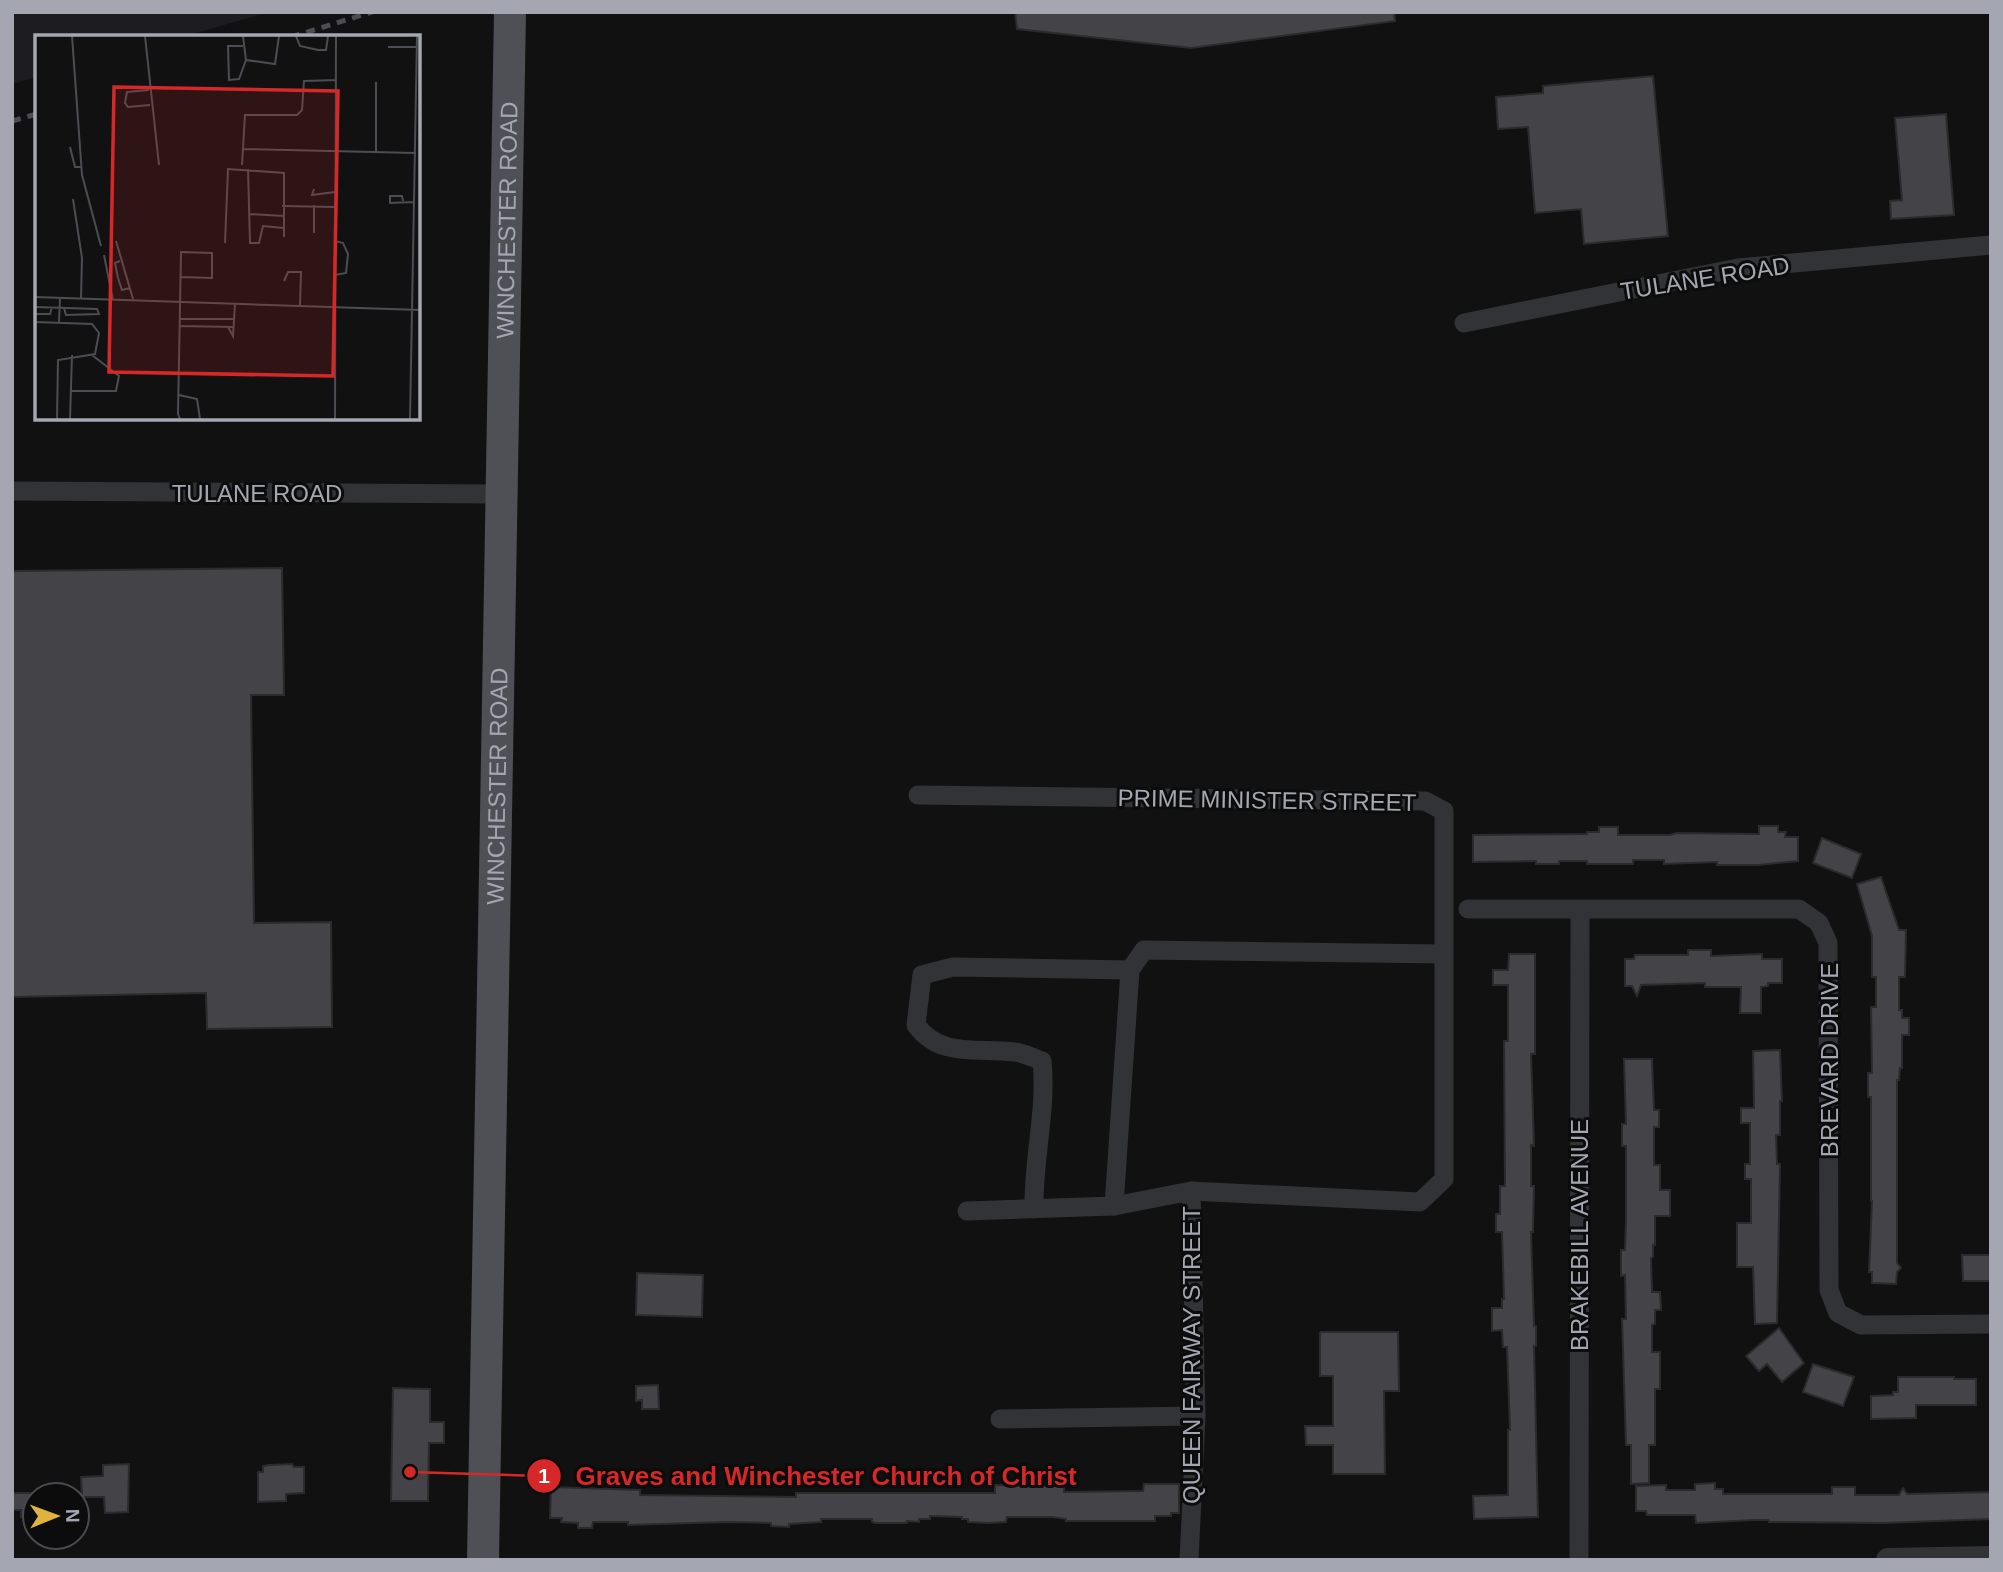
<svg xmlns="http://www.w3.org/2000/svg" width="2003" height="1572" viewBox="0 0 2003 1572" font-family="Arial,sans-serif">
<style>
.built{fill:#1d1d1f}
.building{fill:#434348;stroke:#2b2b2e;stroke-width:2}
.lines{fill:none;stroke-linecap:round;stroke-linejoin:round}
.minor{stroke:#323337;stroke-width:19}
.tertiary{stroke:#323337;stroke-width:24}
.primary{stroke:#4f5056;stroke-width:32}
.rail{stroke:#4c4d52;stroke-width:5;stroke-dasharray:9 7;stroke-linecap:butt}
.labels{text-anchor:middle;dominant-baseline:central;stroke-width:6;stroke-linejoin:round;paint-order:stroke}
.street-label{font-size:24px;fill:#a4a7b2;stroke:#0c0c0d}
.inset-road{fill:none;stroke:#4c4d52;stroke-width:2}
.view{fill:#d62828;fill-opacity:0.15;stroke:#d62828;stroke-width:3.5}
.inset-edge{fill:none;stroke:#a4a7b2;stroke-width:3.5}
.leader{fill:none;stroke:#d62828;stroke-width:2.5}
.callout-dot{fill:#d62828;stroke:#0c0c0d;stroke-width:2.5}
.mark-label{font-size:21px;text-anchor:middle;font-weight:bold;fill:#fff}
.callout-label{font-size:26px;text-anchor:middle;font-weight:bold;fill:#d62828;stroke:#0c0c0d;stroke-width:6;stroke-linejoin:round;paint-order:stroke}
</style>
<rect width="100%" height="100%" fill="#111112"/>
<!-- built -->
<path class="built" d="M12 12H269L182 37H37V77L12 84Z"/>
<!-- building -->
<g class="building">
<path d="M1015 12H1394L1395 21 1191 48 1017 29Z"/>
<path d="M1653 76 1668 236 1584 244 1581 209 1535 213 1528 127 1498 129 1496 97 1543 93V86Z"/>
<path d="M1946 114 1954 215 1891 219 1890 201 1902 200 1895 118Z"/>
<path d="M282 568 284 695H251L254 923 331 922 332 1027 207 1029 206 993 12 997V571Z"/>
<path d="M1759 826H1778V832H1786L1785 837H1798V861L1758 865H1717V862L1664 864V860H1633V864H1587V861H1559V864H1536V861L1473 862V835L1587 834V832H1599V827H1618V835H1670L1677 833 1759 834Z"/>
<path d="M1822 838 1861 854 1852 878 1813 863Z"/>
<path d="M1881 877 1899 930H1906L1905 977H1899V1010H1902V1018H1909V1035H1902V1068H1900L1899 1080H1897V1263L1901 1268 1897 1272 1896 1284 1872 1283V1272H1869L1872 1201H1871V1097H1868V1073H1872L1871 1007H1876V977H1872V936L1857 884Z"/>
<path d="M1688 950H1711V956L1762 954V959H1782V983H1768V986L1761 987V1013H1740L1741 987H1705V983L1641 985 1637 996 1632 986H1625V959H1634L1635 955H1688Z"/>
<path d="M1509 954H1535V1054H1531L1534 1146 1531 1145V1186H1534L1533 1232H1531L1534 1326H1536V1346H1534L1538 1517 1474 1519 1473 1496 1508 1495V1430H1510L1507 1347H1503L1502 1330 1492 1331V1308H1502V1299H1504L1502 1232H1496V1214H1500V1186H1505L1504 1041H1508V985H1493V970H1508Z"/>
<path d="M1780 1050 1782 1101H1780V1135H1776L1777 1164H1780L1777 1323 1755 1324 1753 1267H1737V1223H1751V1179H1745V1164H1750V1123H1741V1108H1754L1753 1051Z"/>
<path d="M1624 1059H1652L1654 1110H1659V1127H1654V1165H1660V1190H1670V1216H1655V1245H1653V1257L1651 1258 1652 1292H1660L1661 1310H1655V1324L1652 1325V1352H1660V1389H1655V1445H1649V1483L1631 1484V1445H1626L1622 1319H1626L1625 1275 1621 1276V1250H1625L1626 1222V1146H1622V1124H1626Z"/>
<path d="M1962 1255H1991V1281H1963Z"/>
<path d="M637 1273 703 1275 702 1317 636 1315Z"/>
<path d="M1779 1328 1804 1363 1782 1382 1767 1364 1759 1371 1746 1356Z"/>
<path d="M1321 1332H1398L1399 1391H1384L1385 1474H1333V1445H1306L1305 1426H1333V1376H1320V1333Z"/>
<path d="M1813 1364 1854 1377 1843 1406 1803 1392Z"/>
<path d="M1898 1377H1954V1379H1976V1405H1916V1418L1871 1419V1396L1893 1395V1392H1898Z"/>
<path d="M658 1385 659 1409H642V1400L636 1401V1386Z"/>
<path d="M393 1388 430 1389V1422H444V1443H429L428 1501H391Z"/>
<path d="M129 1464 128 1512 105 1513 104 1497H82L81 1477 103 1476V1465Z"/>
<path d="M292 1464 294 1467H304V1493L286 1494V1501L258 1502V1472H263V1466L269 1465Z"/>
<path d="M1715 1483V1489H1723V1494H1832V1487H1855V1495H1899L1903 1488 1907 1494 1991 1492V1519L1884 1523 1769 1522 1768 1520H1753L1696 1523 1695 1515H1647L1646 1511H1636V1486L1666 1485V1490H1695V1484Z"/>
<path d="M1144 1484H1179V1513H1171V1516H1155V1521H1066V1519L1052 1517H1007L1006 1522 988 1523 968 1522V1519H962V1517L930 1516V1519H919V1522L907 1521V1523H876L872 1522V1519H821V1522L789 1524V1527L771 1526V1523L727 1522 628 1525V1522H593L592 1528H578V1523L561 1522 562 1518H550L551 1487 640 1490V1495L796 1497V1493H995V1485L1064 1486V1492L1143 1491Z"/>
<path d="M12 1493H35V1517H21V1510H12Z"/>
</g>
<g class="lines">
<!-- minor -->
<g class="minor">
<path d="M1464 323 1738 268 1991 245"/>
<path d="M12 491 501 494"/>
<path d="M918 795 1425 801 1444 811V1179L1420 1202 1191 1191 1114 1206 967 1211"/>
<path d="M1468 909H1799L1819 923 1828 943 1829 1290 1838 1313 1861 1325 1991 1324"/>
<path d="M1114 1206 1130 970"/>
<path d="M1034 1209C1033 1159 1047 1110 1042 1061 1033 1058 1024 1053 1015 1052 979 1047 941 1059 916 1025L922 975 953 967 1130 970 1144 950 1444 954"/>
<path d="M1000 1419 1196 1416"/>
<path d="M1189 1560 1196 1416 1191 1191"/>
<path d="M1579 1560 1580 910"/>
</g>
<!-- tertiary -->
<path class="tertiary" d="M1888 1560 1991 1558"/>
<!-- primary -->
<path class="primary" id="s1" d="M483 1560 510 12"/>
<!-- rail -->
<g class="rail">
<path d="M291 37 372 12"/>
<path d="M12 121 37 114"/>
</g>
</g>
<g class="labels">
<!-- street labels -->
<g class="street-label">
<text stroke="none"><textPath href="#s1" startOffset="1340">WINCHESTER ROAD</textPath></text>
<text transform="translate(1705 278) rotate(-9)">TULANE ROAD</text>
<text x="257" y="493">TULANE ROAD</text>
<text stroke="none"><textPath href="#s1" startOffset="774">WINCHESTER ROAD</textPath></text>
<text transform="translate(1267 800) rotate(1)">PRIME MINISTER STREET</text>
<text transform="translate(1829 1060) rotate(-90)">BREVARD DRIVE</text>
<text transform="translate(1579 1235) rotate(-90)">BRAKEBILL AVENUE</text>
<text transform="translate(1191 1355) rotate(-90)">QUEEN FAIRWAY STREET</text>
</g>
</g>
<!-- overview -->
<g transform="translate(35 35)">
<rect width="385" height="385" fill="#111112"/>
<path class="inset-road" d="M37 1 47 140 66 211M110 1 124 130M208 1 211 25 240 29 244 1M261 1 265 11 283 15H291L293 1M208 11H193L194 45 204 44 211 25M353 12H382M114 55 92 57 90 68 93 72 115 70M35 112 40 132H46M208 114 381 118M341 117V47M207 130 210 80H262L267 75 269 46 301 45M213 134 215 208H224L228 191 249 193M279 154 277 160 300 157M38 164 47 223 46 264M368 166 367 161H355V168L379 167M279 170V198M247 171 300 172M215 179 249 181M81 206 98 264M190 208 193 134 249 138V202M69 220 78 265M85 226 80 228 83 243 87 255 95 253M300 240 311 238 313 219 308 208 300 206M249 246 253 237H266L265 270M0 262 385 275M0 272 62 274 64 279 31 280 29 273M0 279H15L17 272M145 284H200M0 287 57 289 64 298 60 319 23 325 22 384M24 287 25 263M145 291 199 292M193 292 198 301 200 269M36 356H81L84 341 57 320M144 360 162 364 165 384M35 384 37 320M145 384 143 379 146 217 177 218V243L146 242M300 384 301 1M375 384 382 1"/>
<path class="view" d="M79 52 303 56 298 341 74 337Z"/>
<rect width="385" height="385" class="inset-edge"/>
</g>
<!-- callouts -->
<path class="leader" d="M410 1472L544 1476"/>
<g class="callout-dot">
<circle cx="410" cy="1472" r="7"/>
<circle cx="544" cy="1476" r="18"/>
</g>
<g class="mark-label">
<text x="544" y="1483">1</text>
</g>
<g class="callout-label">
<text x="826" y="1485">Graves and Winchester Church of Christ</text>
</g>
<!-- border -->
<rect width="2003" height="1572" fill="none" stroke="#a4a7b2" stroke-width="28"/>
<!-- north arrow -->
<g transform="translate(56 1516) rotate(89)"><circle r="33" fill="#0c0c0d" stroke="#494a4f" stroke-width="2"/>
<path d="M0-5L12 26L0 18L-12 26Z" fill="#dfb33d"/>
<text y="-10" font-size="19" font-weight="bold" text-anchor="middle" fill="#a4a7b2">N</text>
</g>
</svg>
